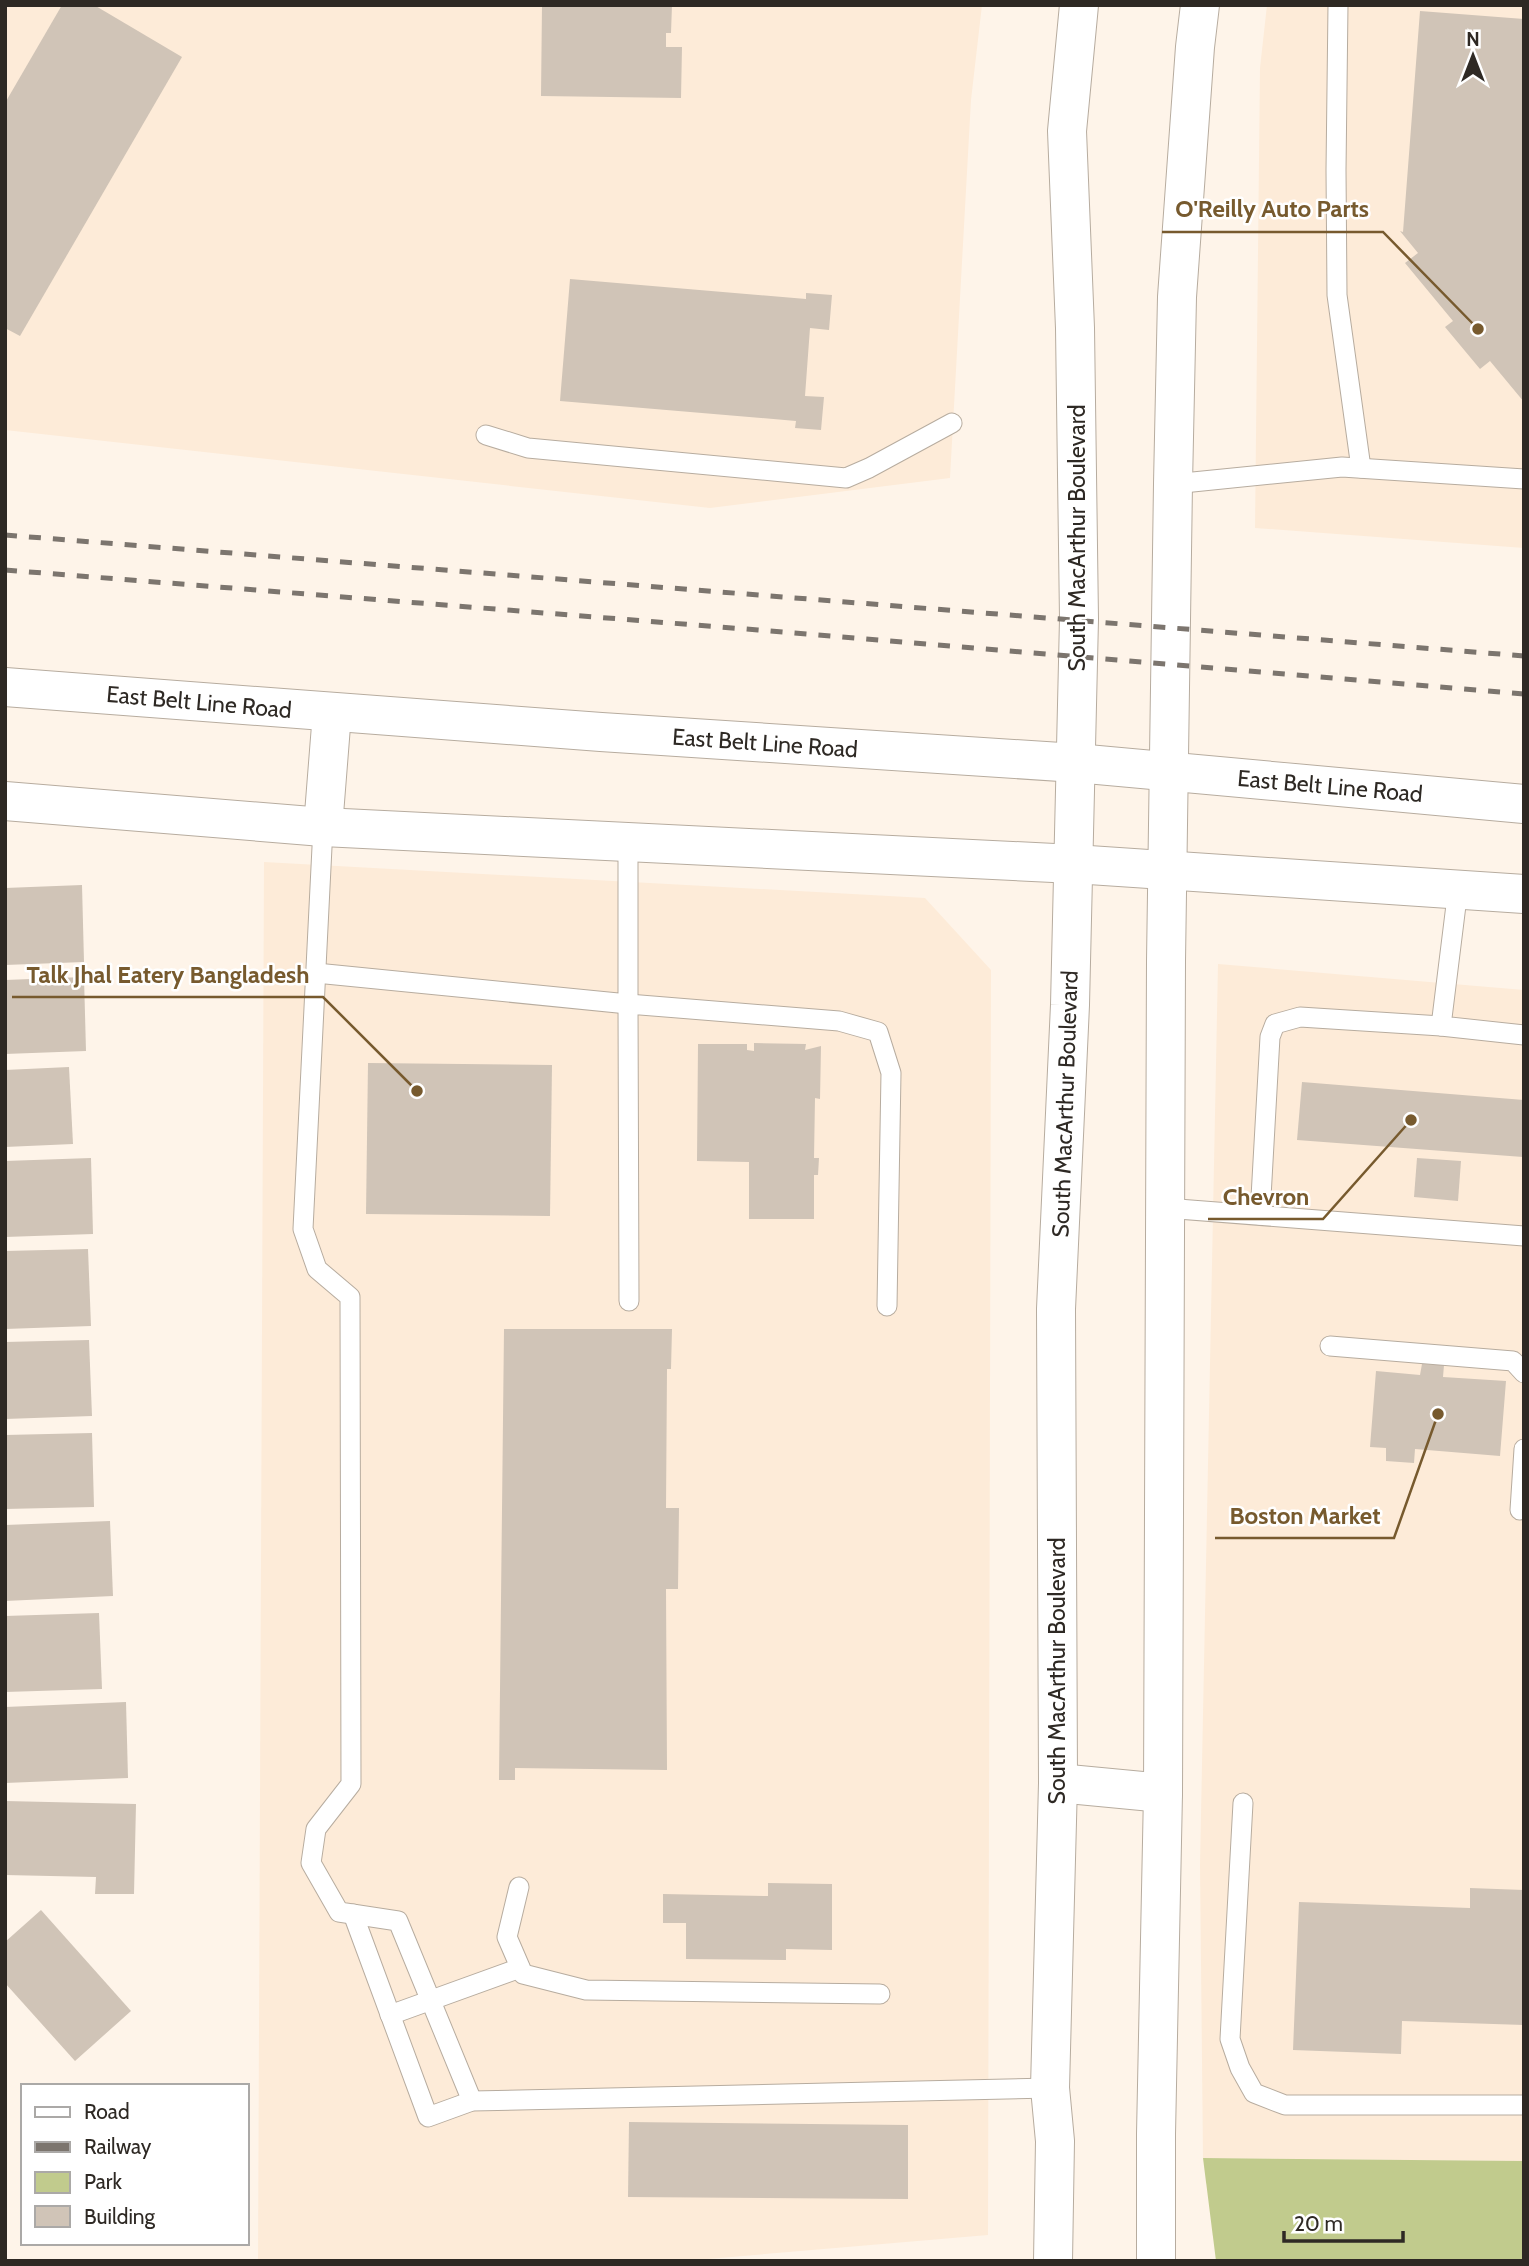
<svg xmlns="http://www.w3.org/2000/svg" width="1529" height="2266" viewBox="0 0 1529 2266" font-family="Cabin,sans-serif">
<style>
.built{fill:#fdebd8}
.green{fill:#c1cb8d}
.building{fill:#d0c4b7}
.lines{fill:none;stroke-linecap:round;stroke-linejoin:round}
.service-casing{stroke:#b7ac9f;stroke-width:21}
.secondary-casing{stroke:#b7ac9f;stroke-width:40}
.primary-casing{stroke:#b7ac9f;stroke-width:40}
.service{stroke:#fff;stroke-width:19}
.secondary{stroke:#fff;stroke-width:38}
.primary{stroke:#fff;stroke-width:38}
.rail{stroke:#7c756e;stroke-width:5;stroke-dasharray:12 12;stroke-linecap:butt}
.labels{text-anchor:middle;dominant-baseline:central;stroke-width:5;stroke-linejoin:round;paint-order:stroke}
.street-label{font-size:23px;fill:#2e2924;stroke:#fff}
.leader{fill:none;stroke:#775a2e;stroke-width:2.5}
.callout-dot{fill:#775a2e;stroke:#fff;stroke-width:2.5}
.callout-label{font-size:24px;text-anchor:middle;font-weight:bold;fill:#775a2e;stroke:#fff;stroke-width:5;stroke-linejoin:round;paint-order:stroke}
</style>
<rect width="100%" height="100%" fill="#fef4e9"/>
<!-- built -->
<g class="built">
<path d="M5 5H982L971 100 950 478 710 508 5 430Z"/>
<path d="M1267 5H1524V548L1255 528 1260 68Z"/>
<path d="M264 862 925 898 991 970 988 2235 684 2261H258Z"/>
<path d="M1218 964 1524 990V2161L1203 2158 1200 1865Z"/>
</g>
<!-- green -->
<path class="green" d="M1203 2158 1524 2161V2261H1216Z"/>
<!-- building -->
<g class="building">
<path d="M62 5H94L182 57 20 336 5 328V103Z"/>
<path d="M542 5H672L671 33H666V47H682L681 98 541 96Z"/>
<path d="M1420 11 1524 19V402L1490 361 1480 369 1445 327 1453 321 1405 263 1418 253 1400 231 1403 232Z"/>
<path d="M570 279 806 299V293L832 295 829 330 810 328 805 396 824 397 821 430 795 428 796 421 560 401Z"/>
<path d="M82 885 84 962 5 965V888Z"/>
<path d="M84 977 86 1051 5 1054V980Z"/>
<path d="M754 1043 806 1044 805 1050 821 1046 820 1099 815 1098 814 1158H819L818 1175H814V1219H749V1162L697 1161 698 1044H747V1050L754 1051Z"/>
<path d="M368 1063 552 1065 550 1216 366 1214Z"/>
<path d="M69 1067 73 1144 5 1147V1070Z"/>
<path d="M1302 1082 1524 1100 1523 1157 1297 1140Z"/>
<path d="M91 1158 93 1234 5 1237V1161Z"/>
<path d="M1417 1158 1461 1161 1458 1201 1414 1197Z"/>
<path d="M88 1249 91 1326 5 1329V1251Z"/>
<path d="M504 1329H672L671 1369H667L666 1508H679L678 1589H666L667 1770 515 1768V1780H499Z"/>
<path d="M89 1340 92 1416 5 1419V1342Z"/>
<path d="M1422 1364 1444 1365 1443 1377 1506 1381 1500 1456 1415 1449 1414 1463 1386 1461V1448L1370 1447 1376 1371 1420 1375Z"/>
<path d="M92 1433 94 1507 5 1509V1435Z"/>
<path d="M110 1521 113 1596 5 1601V1525Z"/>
<path d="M99 1613 102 1689 5 1692V1616Z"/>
<path d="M126 1702 128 1778 5 1783V1707Z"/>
<path d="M5 1801 136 1804 134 1894H95L96 1877 5 1875Z"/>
<path d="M768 1883 832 1884V1950L786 1949V1960L686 1959V1923H663V1894L768 1896Z"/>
<path d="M1470 1888 1524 1890V2025L1402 2021 1401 2054 1293 2050 1299 1902 1470 1908Z"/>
<path d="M41 1910 131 2011 75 2061 5 1983V1942Z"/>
<path d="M629 2122 908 2125V2199L628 2197Z"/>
</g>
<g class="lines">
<defs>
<g id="service">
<path d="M1338 5 1336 170 1337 295 1361 468"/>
<path d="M486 435 528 448 846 478 869 468 952 423"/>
<path d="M1173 484 1342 467 1524 479"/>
<path d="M323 827 303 1229 317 1269 350 1297 351 1784 316 1829 311 1863 339 1912 398 1921 472 2101"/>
<path d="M1458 889 1441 1026 1524 1035"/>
<path d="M316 973 628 1004V843"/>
<path d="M1165 1208 1524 1236"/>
<path d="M1260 1215 1270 1037 1275 1024 1300 1017 1441 1026"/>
<path d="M629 1301 628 1004 839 1021 878 1032 891 1073 887 1306"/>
<path d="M1330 1346 1513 1361 1524 1373"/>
<path d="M1520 1510 1524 1449"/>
<path d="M1243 1803 1230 2039 1240 2068 1254 2093 1285 2105H1524"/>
<path d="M519 1887 507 1937 523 1974 586 1990 880 1994"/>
<path d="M353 1914 428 2117 472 2101 1050 2088"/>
<path d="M390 2015 520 1968"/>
</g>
<g id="secondary">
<path d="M1058 1783 1163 1793"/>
<path d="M1053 2261 1055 2141 1050 2088 1058 1783 1056 1309 1070 1005 1079 619 1075 328 1067 131 1079 5"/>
<path d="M1156 2261V2134L1163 1793 1166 961 1173 484 1177 297 1195 47 1200 5"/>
</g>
<g id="primary">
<path d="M5 687 601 732 1076 763 1524 804"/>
<path d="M5 801 323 827 1074 864 1524 894"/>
<path d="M323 827 332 713"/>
</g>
</defs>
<!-- service casing -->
<use href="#service" class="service-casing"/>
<!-- secondary casing -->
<use href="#secondary" class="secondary-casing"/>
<!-- primary casing -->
<use href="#primary" class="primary-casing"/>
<!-- service -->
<use href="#service" class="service"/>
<!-- secondary -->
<use href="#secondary" class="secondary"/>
<!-- primary -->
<use href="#primary" class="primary"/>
<!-- rail -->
<g class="rail">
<path d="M5 535 1524 656"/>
<path d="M5 570 758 630 1524 694"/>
</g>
</g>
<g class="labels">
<!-- street labels -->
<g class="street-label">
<text transform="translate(1077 538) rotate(-90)">South MacArthur Boulevard</text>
<text transform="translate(199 702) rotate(5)">East Belt Line Road</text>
<text transform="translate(765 743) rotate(4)">East Belt Line Road</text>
<text transform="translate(1330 786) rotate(5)">East Belt Line Road</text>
<text transform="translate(1065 1104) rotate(-88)">South MacArthur Boulevard</text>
<text transform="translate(1057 1671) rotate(-90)">South MacArthur Boulevard</text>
</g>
</g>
<!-- callouts -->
<path class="leader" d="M1478 329L1383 232H1162M417 1091L323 997H12M1411 1120L1323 1219H1208M1438 1414L1394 1538H1215"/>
<g class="callout-dot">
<circle cx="1478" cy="329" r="7"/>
<circle cx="417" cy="1091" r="7"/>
<circle cx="1411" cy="1120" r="7"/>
<circle cx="1438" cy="1414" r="7"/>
</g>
<g class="callout-label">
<text x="1272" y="217">O'Reilly Auto Parts</text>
<text x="168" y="983">Talk Jhal Eatery Bangladesh</text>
<text x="1266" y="1205">Chevron</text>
<text x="1305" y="1524">Boston Market</text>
</g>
<!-- border -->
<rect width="1529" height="2266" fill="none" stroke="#2e2924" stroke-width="14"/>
<!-- legend -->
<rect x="21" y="2084" width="228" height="161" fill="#ffffff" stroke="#aba9a7" stroke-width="2"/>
<rect x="35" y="2107" width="35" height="10" fill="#ffffff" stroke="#aba9a7" stroke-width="2"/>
<text x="84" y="2119" font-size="21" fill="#2e2924">Road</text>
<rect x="35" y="2142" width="35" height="10" fill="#7c756e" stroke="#aba9a7" stroke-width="2"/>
<text x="84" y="2154" font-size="21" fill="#2e2924">Railway</text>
<rect x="35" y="2172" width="35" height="21" fill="#c1cb8d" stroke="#aba9a7" stroke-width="2"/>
<text x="84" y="2189" font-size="21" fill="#2e2924">Park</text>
<rect x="35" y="2206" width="35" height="21" fill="#d0c4b7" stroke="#aba9a7" stroke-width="2"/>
<text x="84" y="2224" font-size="21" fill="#2e2924">Building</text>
<!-- north arrow -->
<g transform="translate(1473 56)" stroke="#ffffff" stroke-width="5" paint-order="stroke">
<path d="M0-5L12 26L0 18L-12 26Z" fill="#2e2924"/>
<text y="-10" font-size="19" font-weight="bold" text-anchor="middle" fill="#2e2924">N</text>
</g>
<!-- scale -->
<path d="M1284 2231v10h119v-10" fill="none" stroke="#2e2924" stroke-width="3.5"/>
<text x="1294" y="2231" font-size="21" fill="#2e2924" stroke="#ffffff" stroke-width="5" paint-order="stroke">20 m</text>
</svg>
